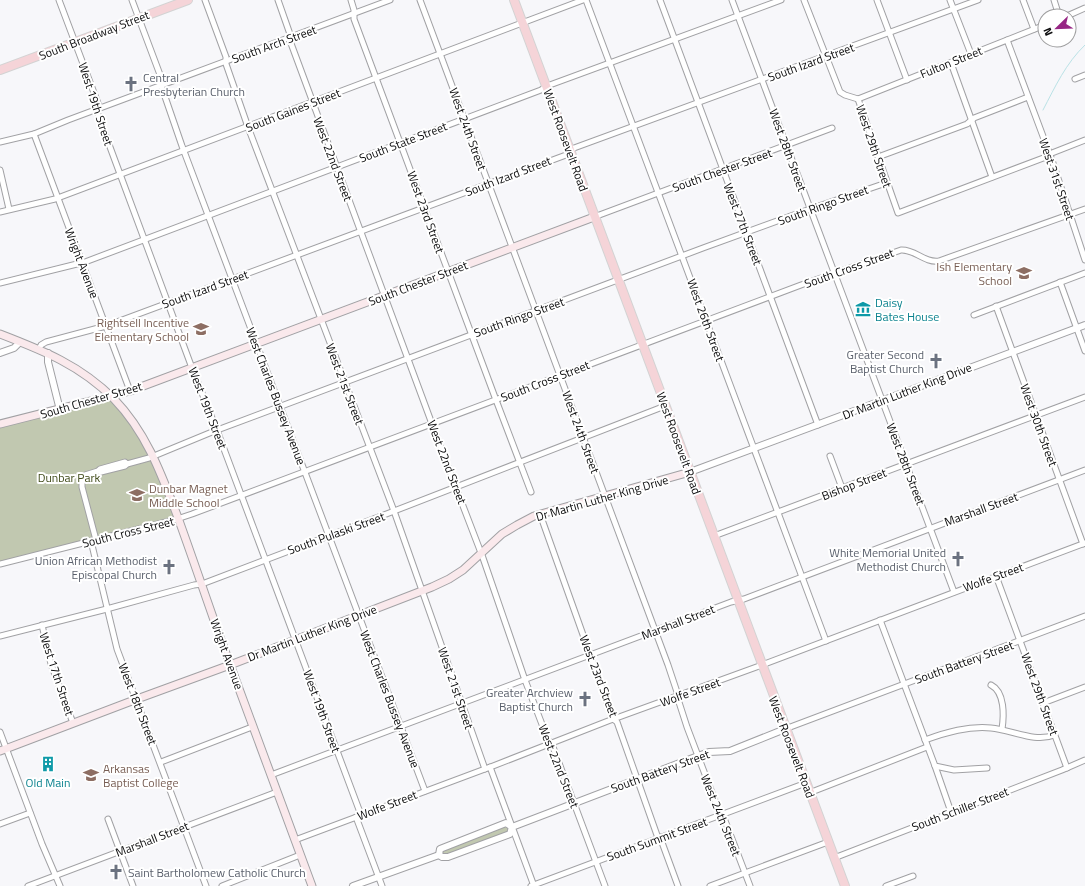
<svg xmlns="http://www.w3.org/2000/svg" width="1085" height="886" viewBox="0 0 1085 886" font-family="'Titillium Web',sans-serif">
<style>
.green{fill:#c1c8b0}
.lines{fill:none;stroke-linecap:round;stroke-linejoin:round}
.stream{stroke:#bae2e6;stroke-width:1}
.minor-casing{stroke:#a1a1a4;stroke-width:7}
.tertiary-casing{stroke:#a1a1a4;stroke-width:8}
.secondary-casing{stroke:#a1a1a4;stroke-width:9}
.primary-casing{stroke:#d3d3d3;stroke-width:10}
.minor{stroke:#fff;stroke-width:5}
.tertiary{stroke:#fff;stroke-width:6}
.secondary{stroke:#fae9ec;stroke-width:7}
.primary{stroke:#f5d4d8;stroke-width:8}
.labels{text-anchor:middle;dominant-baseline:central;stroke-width:4;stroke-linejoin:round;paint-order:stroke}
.street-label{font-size:12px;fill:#0b0b0c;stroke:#fff}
.worship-label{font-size:12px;fill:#5b616d;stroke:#fff;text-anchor:end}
.education-label{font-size:12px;fill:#785e54;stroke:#fff;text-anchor:end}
.culture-label{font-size:12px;fill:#0d838f;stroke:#fff;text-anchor:start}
.park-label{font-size:12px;fill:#414c1b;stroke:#fff}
</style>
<rect width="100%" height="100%" fill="#f7f7fa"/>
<!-- green -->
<g class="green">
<path d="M112 397 136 426 179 519 0 564V424Z"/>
<path d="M504 826 508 829V832L446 856 443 855 441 852Z"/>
</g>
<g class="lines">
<!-- stream -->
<path class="stream" d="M1043 110C1055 87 1066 63 1085 45"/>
<defs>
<g id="minor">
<path d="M59 0 99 106 97 112 192 368 218 433 361 815"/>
<path d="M132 0 162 80V88L182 146 425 791"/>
<path d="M205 0 226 57V64L248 127 394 511 485 769"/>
<path d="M278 0 291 37"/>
<path d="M351 0 354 10V19L496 400 531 492"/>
<path d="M420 0 668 665 677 692V696L687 727 719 811 724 818 750 886"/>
<path d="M586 0 826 641"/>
<path d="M660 0 818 425"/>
<path d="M732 0 954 592"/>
<path d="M804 0 840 92 845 95 858 99 898 213 1046 157 1052 153 1085 140"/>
<path d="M877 0 907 80"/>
<path d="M950 0 971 54"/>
<path d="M1023 0 1034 29"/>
<path d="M1054 0 1059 16"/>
<path d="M1067 16 1085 8"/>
<path d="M289 38 445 459 483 558 525 680 548 740 553 747 605 886"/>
<path d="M1007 40 1053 163 1085 260"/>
<path d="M951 63 992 177"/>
<path d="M1075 79 1085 75"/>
<path d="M858 99 1045 25"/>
<path d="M34 134 130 391"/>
<path d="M0 142 34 134 68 120 390 0"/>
<path d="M878 157 967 124 974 118 1028 97"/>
<path d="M0 170 9 209"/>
<path d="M0 212 55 199 583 0"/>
<path d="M594 217 832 128"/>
<path d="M1060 282 1085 351"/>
<path d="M0 283 85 262 541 90 547 86 781 0"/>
<path d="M996 306 1083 544"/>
<path d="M974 315 1085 273"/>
<path d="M39 349 41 345 46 342 106 326 566 155 574 148 978 0"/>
<path d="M830 456 842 488"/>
<path d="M98 471 101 472 125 466 127 464"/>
<path d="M540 514 613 719 617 722 658 838"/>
<path d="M714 536 1085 397"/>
<path d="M96 540 82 487V481L85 475 98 471 100 469 125 462 127 464 149 458 212 432 703 248 810 209 886 183"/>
<path d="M91 541 117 649 206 886"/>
<path d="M0 564 174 520 192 514 801 285 901 250C915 249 924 263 939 261L1085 209"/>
<path d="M996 576 1067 768"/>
<path d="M880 620 935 766 954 770 987 768"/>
<path d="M42 625 51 664 73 723"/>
<path d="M0 636 103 610 194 585 202 584 389 513 665 406"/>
<path d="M991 685C1005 692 1004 716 1002 729"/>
<path d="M1043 703 1085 687"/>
<path d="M785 729 1085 616"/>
<path d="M0 732 42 844 60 886"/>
<path d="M925 740C947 732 968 726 991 728 1012 730 1035 743 1054 735"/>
<path d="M161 762 252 727"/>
<path d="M935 766 951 812"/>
<path d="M490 767 534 886"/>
<path d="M271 775 731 602 744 599 1085 470"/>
<path d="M809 793 927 747"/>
<path d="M356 817 382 886"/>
<path d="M108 819 133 886"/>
<path d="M0 824 30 813"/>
<path d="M660 837 678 886"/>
<path d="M295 840 493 766 608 721 762 665 1085 543"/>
<path d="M834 858 1062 770 1085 760"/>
<path d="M28 886 277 792"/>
<path d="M222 886 300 855"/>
<path d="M531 886 806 783"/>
<path d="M710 886 828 842"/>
<path d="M886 886 913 876"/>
</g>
<g id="tertiary">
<path d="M0 353 14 348 20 342"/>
<path d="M48 353V362L60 410"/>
<path d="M690 472 1085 325"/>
<path d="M512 827 698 756 709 752 730 751 785 729"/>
<path d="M439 855 442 857H448L510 834 512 827"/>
<path d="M439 855 440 849 506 823 512 827"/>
<path d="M353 886 439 855"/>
</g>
<g id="secondary">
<path d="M0 334C44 351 80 365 114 399 146 432 161 473 177 515 192 556 206 598 221 640 251 722 282 804 312 886"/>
<path d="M0 424 130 391 594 217"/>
<path d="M0 751 137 699 230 665 432 587 449 579 463 570 502 534 517 525 534 516 690 472"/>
</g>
<g id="primary">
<path d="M514 0 845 886"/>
<path d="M0 70 188 0"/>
</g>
</defs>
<!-- minor casing -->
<use href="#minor" class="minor-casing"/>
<!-- tertiary casing -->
<use href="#tertiary" class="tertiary-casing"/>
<!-- secondary casing -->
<use href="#secondary" class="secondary-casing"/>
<!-- primary casing -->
<use href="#primary" class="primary-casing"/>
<!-- minor -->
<use href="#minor" class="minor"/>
<!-- tertiary -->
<use href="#tertiary" class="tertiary"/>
<!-- secondary -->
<use href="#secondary" class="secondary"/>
<!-- primary -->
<use href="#primary" class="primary"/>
</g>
<!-- icons -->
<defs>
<symbol id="church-bare" viewBox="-9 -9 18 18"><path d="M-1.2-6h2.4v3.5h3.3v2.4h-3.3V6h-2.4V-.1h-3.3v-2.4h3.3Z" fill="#6b7280" stroke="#fff" stroke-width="2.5" paint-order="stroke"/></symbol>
<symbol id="school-bare" viewBox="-9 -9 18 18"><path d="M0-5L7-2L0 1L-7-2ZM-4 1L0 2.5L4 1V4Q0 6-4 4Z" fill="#8d6e63" stroke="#fff" stroke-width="2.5" paint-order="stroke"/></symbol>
<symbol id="museum-bare" viewBox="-9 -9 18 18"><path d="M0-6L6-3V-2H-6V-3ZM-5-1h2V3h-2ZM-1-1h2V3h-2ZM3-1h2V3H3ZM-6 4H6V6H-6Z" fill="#0f9aa8" stroke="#fff" stroke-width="2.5" paint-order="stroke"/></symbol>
<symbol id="building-bare" viewBox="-9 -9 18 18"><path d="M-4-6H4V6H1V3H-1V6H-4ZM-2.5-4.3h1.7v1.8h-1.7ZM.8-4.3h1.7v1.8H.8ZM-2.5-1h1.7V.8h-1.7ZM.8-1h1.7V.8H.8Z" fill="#0f9aa8" stroke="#fff" stroke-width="2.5" paint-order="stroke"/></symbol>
<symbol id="university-bare" viewBox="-9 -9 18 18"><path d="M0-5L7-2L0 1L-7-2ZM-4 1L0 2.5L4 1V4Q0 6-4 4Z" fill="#8d6e63" stroke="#fff" stroke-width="2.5" paint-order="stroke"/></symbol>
</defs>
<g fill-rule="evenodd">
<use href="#church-bare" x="120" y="73" width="22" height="22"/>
<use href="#school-bare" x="1013" y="262" width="22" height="22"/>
<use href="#museum-bare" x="852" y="298" width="22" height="22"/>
<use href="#school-bare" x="190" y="318" width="22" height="22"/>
<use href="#church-bare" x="925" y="350" width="22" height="22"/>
<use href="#school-bare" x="126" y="484" width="22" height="22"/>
<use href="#church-bare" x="947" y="548" width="22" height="22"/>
<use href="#church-bare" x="158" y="556" width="22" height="22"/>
<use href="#church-bare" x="574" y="688" width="22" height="22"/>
<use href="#building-bare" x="37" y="753" width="22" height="22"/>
<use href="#university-bare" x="80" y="764" width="22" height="22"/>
<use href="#church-bare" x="105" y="861" width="22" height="22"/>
</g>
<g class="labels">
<!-- street labels -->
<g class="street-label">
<text transform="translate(94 35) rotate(-21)">South Broadway Street</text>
<text transform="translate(274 44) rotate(-20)">South Arch Street</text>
<text transform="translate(811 62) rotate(-20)">South Izard Street</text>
<text transform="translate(951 62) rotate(-22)">Fulton Street</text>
<text transform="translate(96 104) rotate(72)">West 19th Street</text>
<text transform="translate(293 110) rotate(-21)">South Gaines Street</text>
<text transform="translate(468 129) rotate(70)">West 24th Street</text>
<text transform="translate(566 140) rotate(70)">West Roosevelt Road</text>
<text transform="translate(403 142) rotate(-21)">South State Street</text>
<text transform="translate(874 146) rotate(71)">West 29th Street</text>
<text transform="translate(788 150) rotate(70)">West 28th Street</text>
<text transform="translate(333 159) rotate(69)">West 22nd Street</text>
<text transform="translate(722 170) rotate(-20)">South Chester Street</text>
<text transform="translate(508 176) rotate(-21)">South Izard Street</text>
<text transform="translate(1057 179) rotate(71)">West 31st Street</text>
<text transform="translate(823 205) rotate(-20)">South Ringo Street</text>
<text transform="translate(426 212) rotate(70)">West 23rd Street</text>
<text transform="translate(743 224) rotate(69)">West 27th Street</text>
<text transform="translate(82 263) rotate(69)">Wright Avenue</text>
<text transform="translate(849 268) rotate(-20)">South Cross Street</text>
<text transform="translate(418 283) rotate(-21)">South Chester Street</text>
<text transform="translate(205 289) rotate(-20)">South Izard Street</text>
<text transform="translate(519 317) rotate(-20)">South Ringo Street</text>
<text transform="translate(706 320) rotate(70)">West 26th Street</text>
<text transform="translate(545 381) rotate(-21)">South Cross Street</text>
<text transform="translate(345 384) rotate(69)">West 21st Street</text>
<text transform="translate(907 391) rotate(-21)">Dr Martin Luther King Drive</text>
<text transform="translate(276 396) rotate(69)">West Charles Bussey Avenue</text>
<text transform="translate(91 400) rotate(-16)">South Chester Street</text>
<text transform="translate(208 408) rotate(69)">West 19th Street</text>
<text transform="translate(1039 425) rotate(70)">West 30th Street</text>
<text transform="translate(581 432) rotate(70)">West 24th Street</text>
<text transform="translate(679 443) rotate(70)">West Roosevelt Road</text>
<text transform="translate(447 462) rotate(69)">West 22nd Street</text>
<text transform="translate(906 464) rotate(69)">West 28th Street</text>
<text transform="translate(854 484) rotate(-21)">Bishop Street</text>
<text transform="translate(602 498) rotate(-16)">Dr Martin Luther King Drive</text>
<text transform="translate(981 509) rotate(-20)">Marshall Street</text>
<text transform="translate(128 532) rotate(-14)">South Cross Street</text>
<text transform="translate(336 533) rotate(-20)">South Pulaski Street</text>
<text transform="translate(993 577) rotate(-20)">Wolfe Street</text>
<text transform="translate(678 622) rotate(-21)">Marshall Street</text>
<text transform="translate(312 633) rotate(-21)">Dr Martin Luther King Drive</text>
<text transform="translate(227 654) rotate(70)">Wright Avenue</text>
<text transform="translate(964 662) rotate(-20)">South Battery Street</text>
<text transform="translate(57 674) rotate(72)">West 17th Street</text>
<text transform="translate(599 676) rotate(69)">West 23rd Street</text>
<text transform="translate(456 688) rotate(71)">West 21st Street</text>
<text transform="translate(690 692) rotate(-20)">Wolfe Street</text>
<text transform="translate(1040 694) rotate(70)">West 29th Street</text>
<text transform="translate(390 699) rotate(69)">West Charles Bussey Avenue</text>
<text transform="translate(138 704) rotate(69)">West 18th Street</text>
<text transform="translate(322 711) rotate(70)">West 19th Street</text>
<text transform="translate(792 747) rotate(69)">West Roosevelt Road</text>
<text transform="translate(559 766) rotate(68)">West 22nd Street</text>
<text transform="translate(660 771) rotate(-20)">South Battery Street</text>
<text transform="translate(387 805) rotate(-21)">Wolfe Street</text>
<text transform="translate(960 809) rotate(-21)">South Schiller Street</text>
<text transform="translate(721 815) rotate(68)">West 24th Street</text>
<text transform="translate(152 839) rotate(-21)">Marshall Street</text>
<text transform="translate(657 839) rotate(-20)">South Summit Street</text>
</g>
<!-- worship labels -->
<g class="worship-label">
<text x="143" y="77" text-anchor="start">Central<tspan x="143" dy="14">Presbyterian Church</tspan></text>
<text x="924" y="354">Greater Second<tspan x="924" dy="14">Baptist Church</tspan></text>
<text x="946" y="552">White Memorial United<tspan x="946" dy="14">Methodist Church</tspan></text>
<text x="157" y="560">Union African Methodist<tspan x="157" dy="14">Episcopal Church</tspan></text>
<text x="573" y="692">Greater Archview<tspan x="573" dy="14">Baptist Church</tspan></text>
<text x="128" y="872" text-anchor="start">Saint Bartholomew Catholic Church</text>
</g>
<!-- education labels -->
<g class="education-label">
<text x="1012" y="266">Ish Elementary<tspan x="1012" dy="14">School</tspan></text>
<text x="189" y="322">Rightsell Incentive<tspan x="189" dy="14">Elementary School</tspan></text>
<text x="149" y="488" text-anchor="start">Dunbar Magnet<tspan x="149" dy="14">Middle School</tspan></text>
<text x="103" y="768" text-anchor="start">Arkansas<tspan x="103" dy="14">Baptist College</tspan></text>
</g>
<!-- culture labels -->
<g class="culture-label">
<text x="875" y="302">Daisy<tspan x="875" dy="14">Bates House</tspan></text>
<text x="48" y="782" text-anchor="middle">Old Main</text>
</g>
<!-- park labels -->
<g class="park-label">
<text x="69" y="477">Dunbar Park</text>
</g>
</g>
<!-- north arrow -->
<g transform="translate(1057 28) rotate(247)"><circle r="19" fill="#ffffff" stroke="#9d9d9e"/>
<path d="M0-3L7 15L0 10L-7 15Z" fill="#972684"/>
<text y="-6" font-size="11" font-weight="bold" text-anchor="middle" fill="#0b0b0c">N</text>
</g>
</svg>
